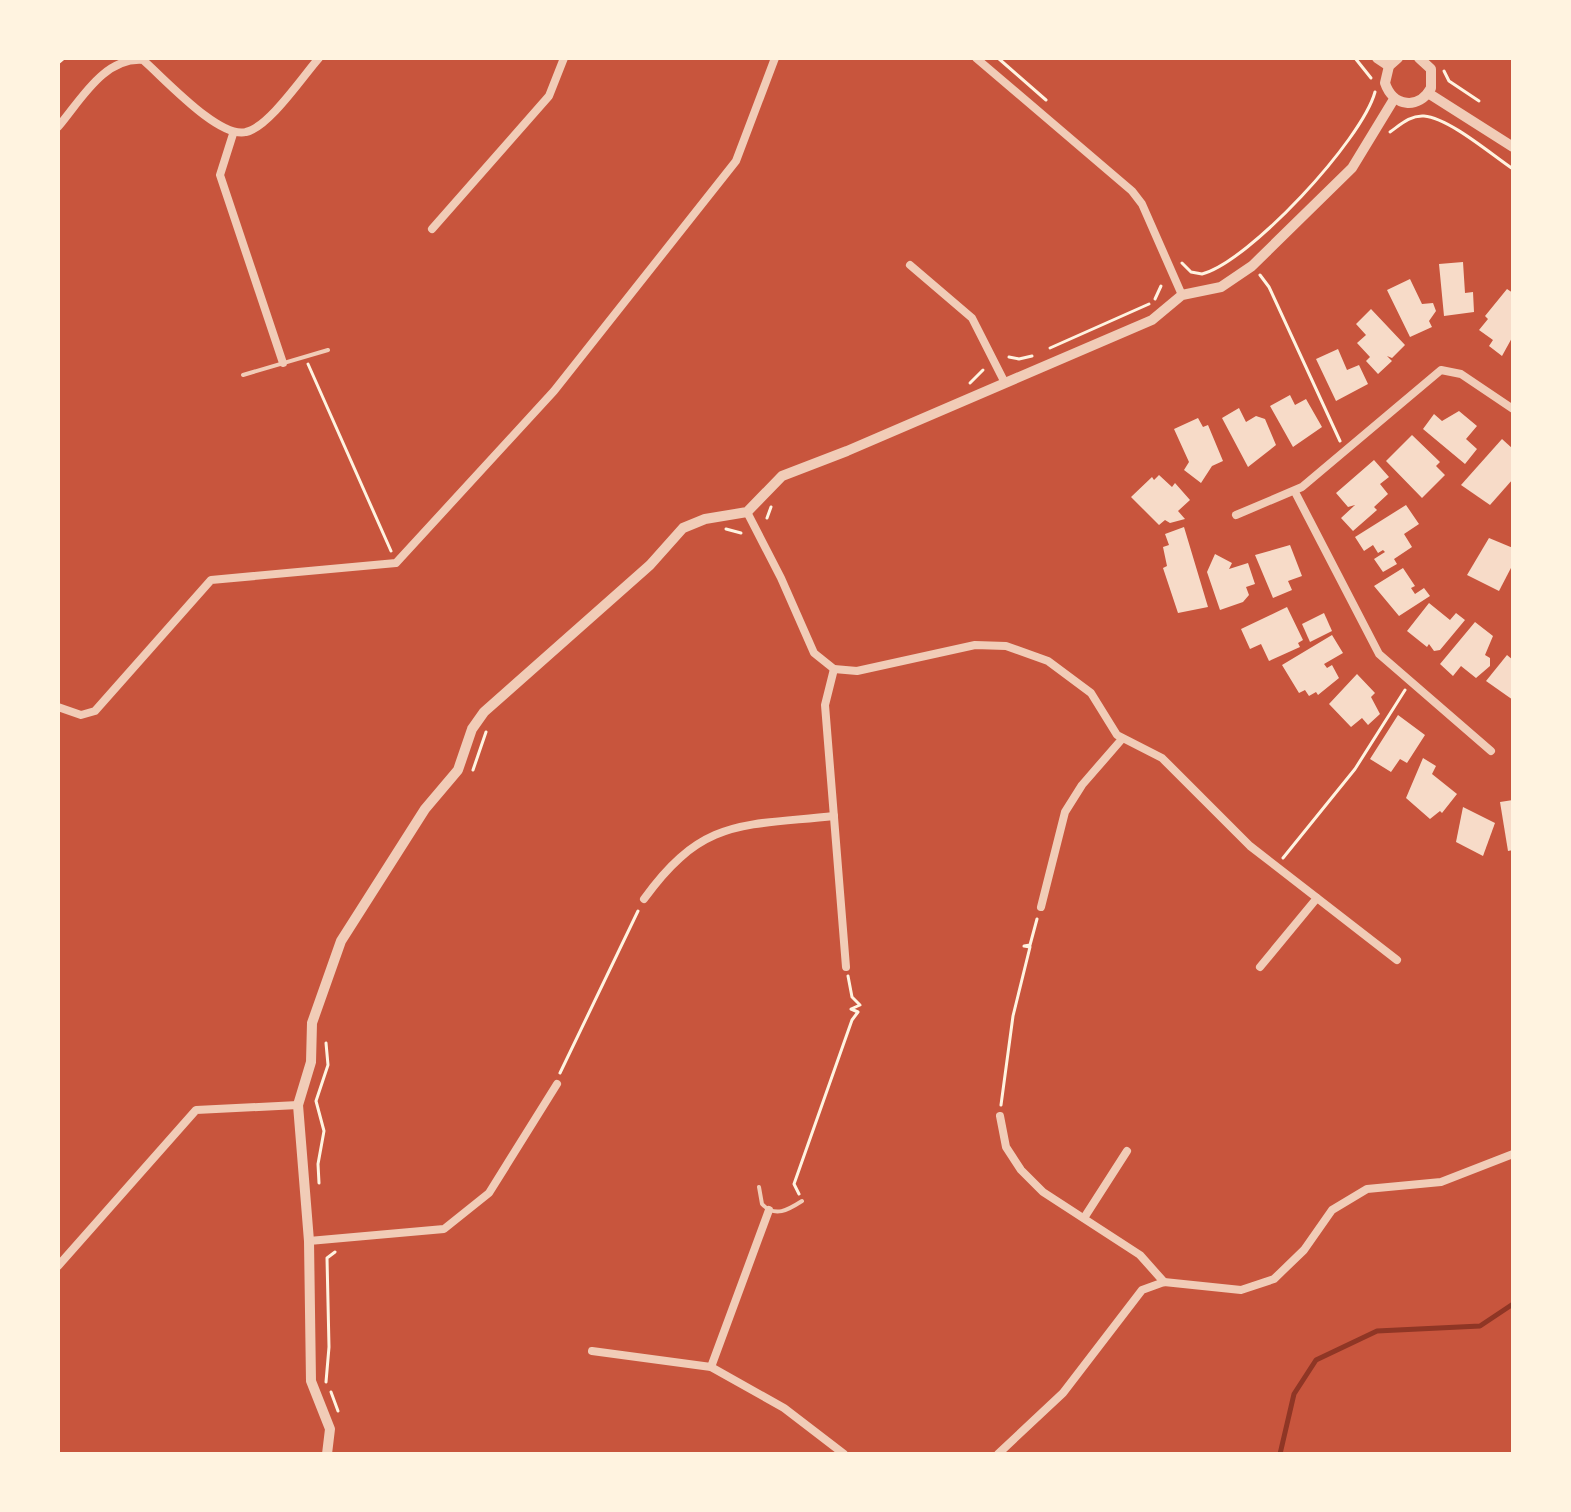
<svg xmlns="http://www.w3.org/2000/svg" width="1571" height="1512" viewBox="0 0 1571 1512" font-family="'Fira Sans Condensed',sans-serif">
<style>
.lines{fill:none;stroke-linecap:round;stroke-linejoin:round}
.stream{stroke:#8f3625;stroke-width:5}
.building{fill:#f7dbc8}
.path{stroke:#fff3e0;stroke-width:3}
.service{stroke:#f1ccb7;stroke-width:4}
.minor{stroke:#f1ccb7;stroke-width:8}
.tertiary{stroke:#f1ccb7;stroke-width:10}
</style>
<rect width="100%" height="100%" fill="#c8553d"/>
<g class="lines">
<!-- stream -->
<path class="stream" d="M1280 1454 1294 1394 1316 1360 1377 1331 1480 1326 1513 1304"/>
</g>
<!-- building -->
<g class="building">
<path d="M1463 262 1465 293 1473 292 1474 312 1444 316 1439 264Z"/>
<path d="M1410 279 1422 304 1433 303 1436 311 1429 321 1432 327 1410 337 1387 290Z"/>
<path d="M1507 289 1513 293V336L1502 356 1489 346 1493 340 1479 330 1488 319 1485 316Z"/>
<path d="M1371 309 1405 345 1392 358 1387 356 1392 361 1378 374 1366 361 1370 357 1357 343 1366 335 1356 324Z"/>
<path d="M1338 349 1347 370 1359 365 1368 384 1336 401 1316 359Z"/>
<path d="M1290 395 1295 405 1306 399 1322 427 1293 447 1270 406Z"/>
<path d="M1239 408 1246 422 1256 416 1265 419 1276 445 1248 467 1222 418Z"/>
<path d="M1459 411 1477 426 1466 439 1477 449 1465 464 1423 429 1434 414 1442 421Z"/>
<path d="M1198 418 1203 427 1208 425 1223 461 1212 466 1201 483 1184 470 1189 462 1174 429Z"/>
<path d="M1412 435 1440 462 1436 466 1445 475 1422 498 1386 461Z"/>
<path d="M1502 439 1513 449V479L1490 505 1461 485Z"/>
<path d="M1374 460 1389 477 1380 484 1388 494 1374 507 1377 510 1353 531 1341 518 1355 505 1348 507 1336 493Z"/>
<path d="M1159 475 1172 487 1175 483 1190 500 1178 511 1185 519 1170 523 1165 520 1159 525 1131 497 1152 477 1154 480Z"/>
<path d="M1406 505 1419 524 1404 534 1412 547 1394 559 1397 564 1383 572 1374 559 1385 552 1383 550 1378 553 1373 545 1364 551 1355 537Z"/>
<path d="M1184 527 1208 607 1178 613 1163 568 1167 566 1163 547 1169 545 1165 534Z"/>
<path d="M1489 538 1513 548V564L1499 591 1467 575Z"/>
<path d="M1290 545 1302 576 1288 581 1292 590 1273 598 1255 555Z"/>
<path d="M1215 554 1232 563 1229 569 1248 563 1255 584 1246 587 1249 595 1243 602 1220 610 1207 572Z"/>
<path d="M1403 568 1415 586 1411 588 1415 594 1424 588 1430 596 1399 616 1374 586Z"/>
<path d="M1429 603 1450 620 1456 613 1465 620 1440 650 1434 651 1429 644 1427 647 1407 631Z"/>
<path d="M1287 607 1303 640 1298 643 1300 647 1269 661 1261 644 1250 649 1241 629Z"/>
<path d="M1324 613 1332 631 1310 642 1302 624Z"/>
<path d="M1475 622 1493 636 1485 655 1490 658V666L1476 678 1461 666 1453 676 1440 664Z"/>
<path d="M1332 635 1343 653 1324 664 1327 668 1332 665 1339 678 1318 695 1316 692 1309 696 1305 690 1299 693 1282 665Z"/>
<path d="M1507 655 1513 660V700L1486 681Z"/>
<path d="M1357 674 1375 693 1371 697 1380 714 1368 725 1362 718 1351 727 1329 704Z"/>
<path d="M1398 715 1425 735 1407 763 1400 759 1391 772 1370 759Z"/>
<path d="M1423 758 1436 766 1432 774 1457 794 1442 813 1440 811 1430 819 1406 798Z"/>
<path d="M1513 800V850L1508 851 1500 802Z"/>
<path d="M1463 807 1495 823 1483 856 1456 842Z"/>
</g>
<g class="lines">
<!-- path -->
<g class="path">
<path d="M998 58 1046 100"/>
<path d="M1355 58 1371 78"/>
<path d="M58 63 64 58"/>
<path d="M1444 71 1449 81 1479 101"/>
<path d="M1390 132C1400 125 1410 115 1424 116 1449 118 1492 155 1513 169"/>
<path d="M1182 263 1191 272 1202 274C1249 262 1362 140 1375 92"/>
<path d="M1260 275 1269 287 1340 441"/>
<path d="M1155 299 1161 286"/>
<path d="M1050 348 1149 304"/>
<path d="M1009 357 1019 359 1032 356"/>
<path d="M308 364 391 551"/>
<path d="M970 383 983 370"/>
<path d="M767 518 771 507"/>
<path d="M726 529 741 533"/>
<path d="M473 770 486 732"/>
<path d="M1283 858 1355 769 1405 690"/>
<path d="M560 1073 638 911"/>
<path d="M1001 1105 1013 1016 1030 947 1024 946 1030 945 1037 919"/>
<path d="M319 1183 318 1164 324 1131 316 1101 328 1065 326 1043"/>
<path d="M799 1194 794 1184 852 1020 858 1012 851 1009 860 1005 852 997 848 976"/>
<path d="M326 1382 329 1347 327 1258 335 1252"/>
<path d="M331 1392 338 1411"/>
</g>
<!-- service -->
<g class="service">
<path d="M243 375 328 350"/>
<path d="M759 1187 762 1204C775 1218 788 1210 802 1201"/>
</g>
<!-- minor -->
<g class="minor">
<path d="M976 58 1132 191 1142 204 1182 295"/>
<path d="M58 127C81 100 104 57 143 60 164 78 219 139 246 132 269 127 303 76 319 58"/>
<path d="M233 134 220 175 283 363"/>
<path d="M432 229 549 96 564 58"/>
<path d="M910 265 972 318 1004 381"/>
<path d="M1295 492 1379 654 1491 751"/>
<path d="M747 512 781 578 814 653 834 669 857 671 975 645 1006 646 1048 661 1091 693 1117 735 1162 758 1250 846 1397 960"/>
<path d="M1236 515 1302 487 1441 370 1461 374 1513 409"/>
<path d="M834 669 825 705 846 967"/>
<path d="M58 707 81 715 95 711 211 580 396 563 554 391 736 161 775 58"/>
<path d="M644 899C703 817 743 826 834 816"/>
<path d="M1041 907 1065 812 1082 785 1122 739"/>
<path d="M1260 967 1317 898"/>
<path d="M1000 1116 1006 1147 1021 1170 1043 1192 1140 1255 1164 1282"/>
<path d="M1084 1218 1127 1151"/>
<path d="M309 1241 444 1229 489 1193 557 1084"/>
<path d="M58 1266 196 1110 298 1105"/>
<path d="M592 1351 711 1367 784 1408 844 1454"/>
<path d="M711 1367 769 1210"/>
<path d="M998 1454 1063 1393 1142 1290 1164 1282 1241 1290 1274 1279 1304 1250 1332 1210 1367 1189 1441 1182 1513 1154"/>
</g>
<!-- tertiary -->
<g class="tertiary">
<path d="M1377 58 1389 66"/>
<path d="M1398 58 1389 66 1385 83C1393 107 1419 110 1431 88V69L1419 58"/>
<path d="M1428 93 1513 147"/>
<path d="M327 1454 330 1429 311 1381 309 1241 298 1105 311 1062 312 1023 341 941 425 809 458 770 472 729 484 712 650 565 683 528 705 519 747 512 782 476 847 451 1152 320 1182 295 1221 287 1252 266 1352 168 1394 99"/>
</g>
</g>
<!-- border -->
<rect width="1571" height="1512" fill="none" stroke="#fff3e0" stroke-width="120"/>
</svg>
